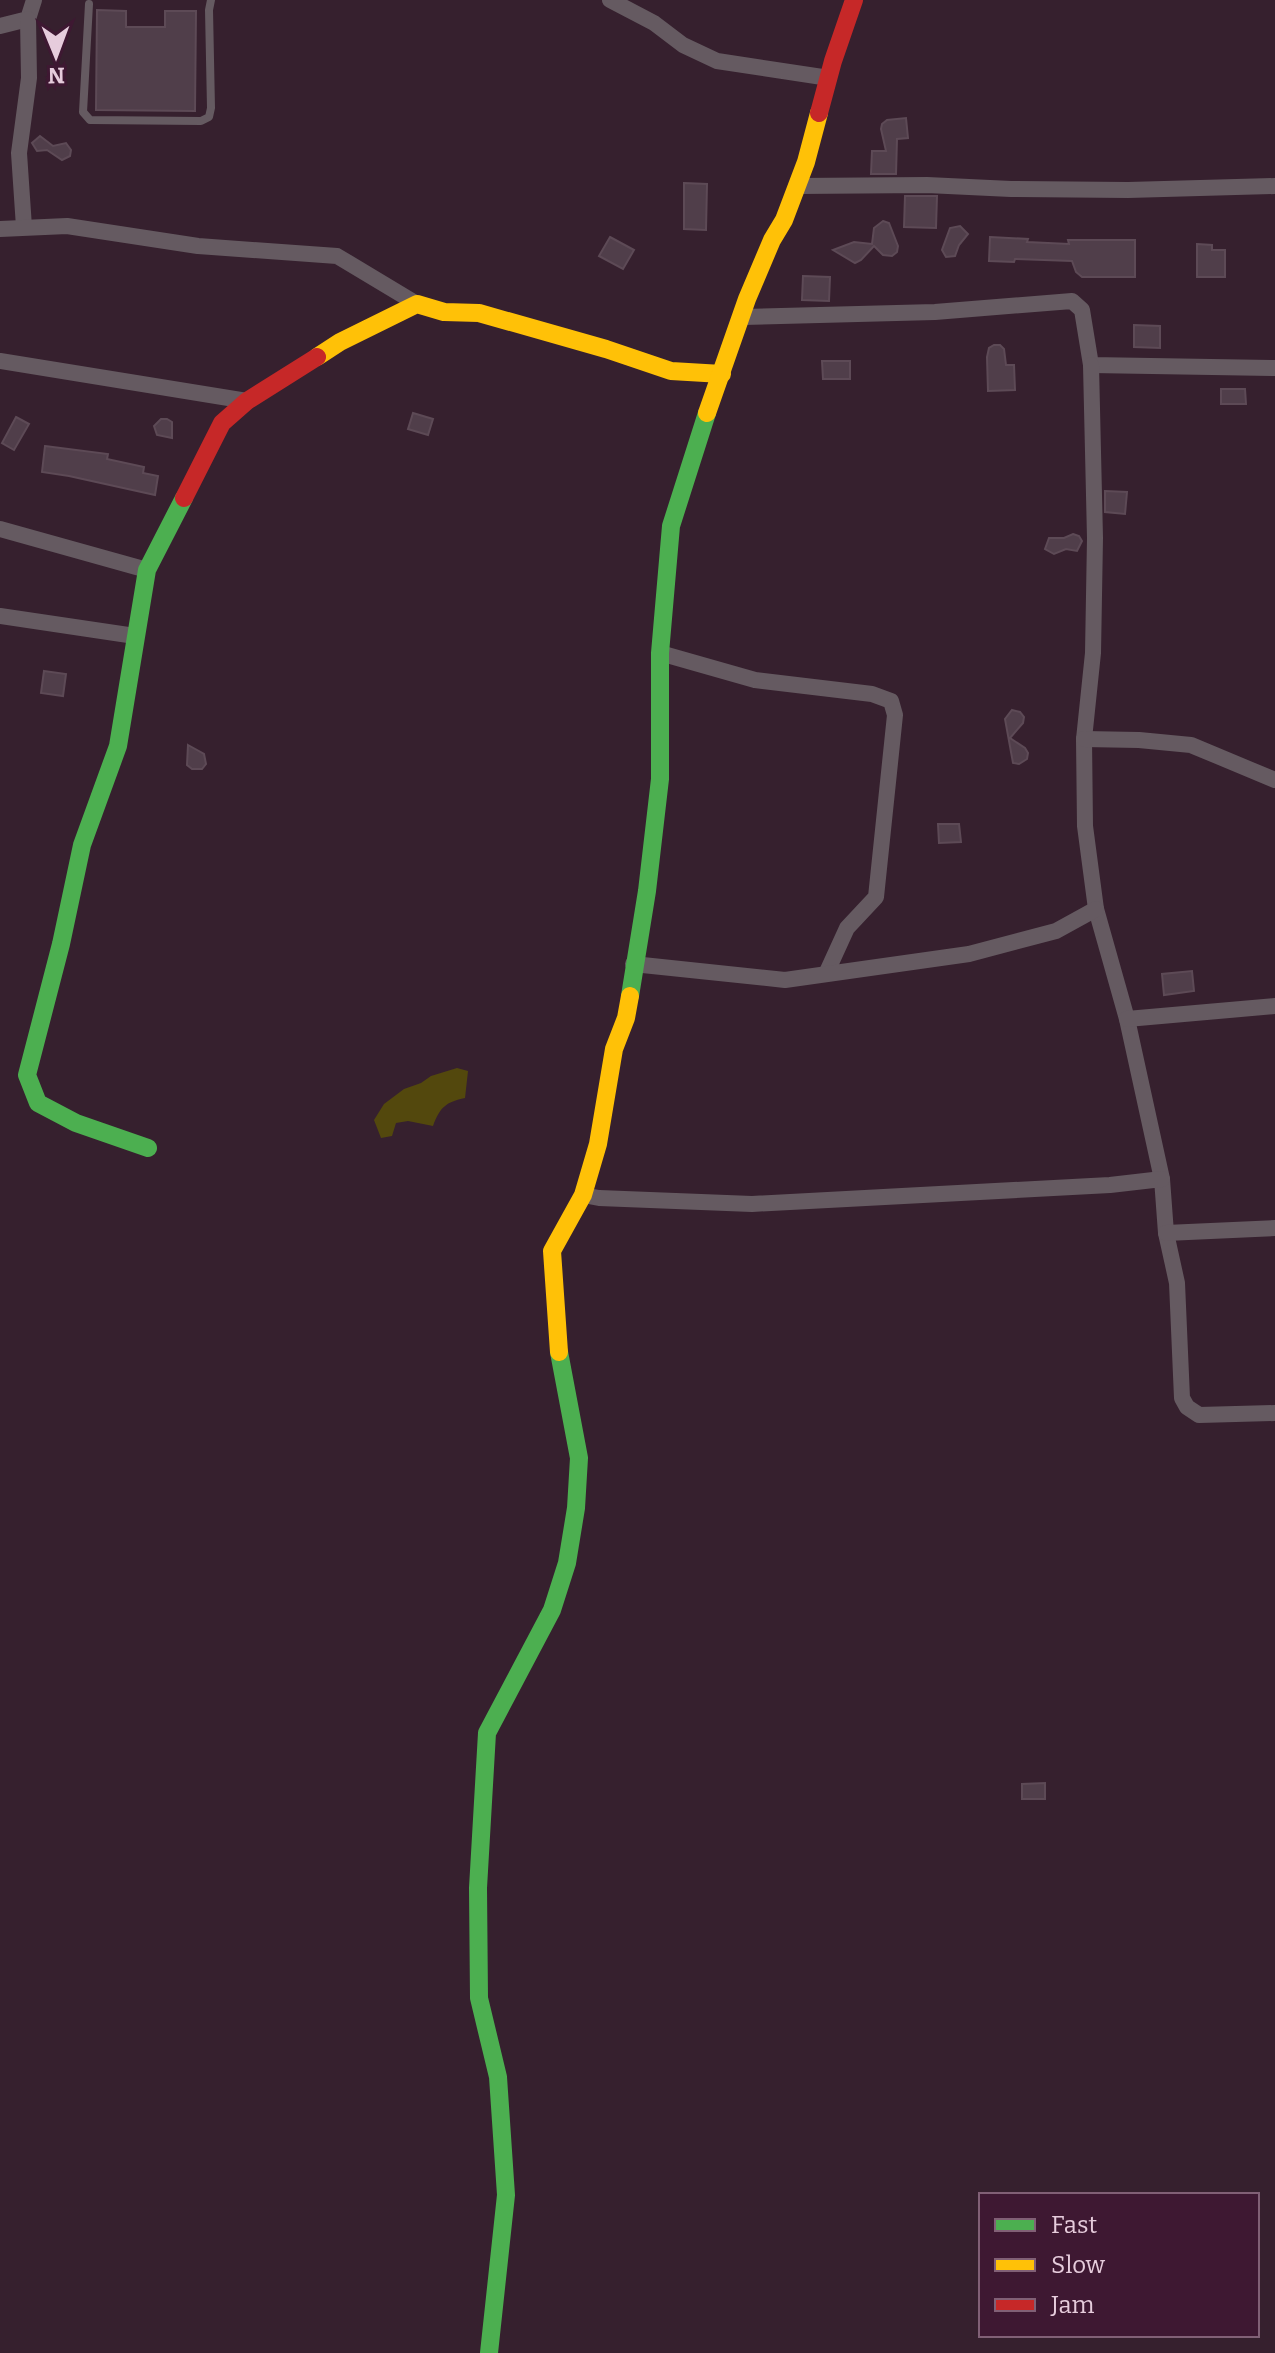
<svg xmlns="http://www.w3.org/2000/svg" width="1275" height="2353" viewBox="0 0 1275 2353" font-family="Bitter,serif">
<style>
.green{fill:#53480d}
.building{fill:#503e4a;stroke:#5d4a56;stroke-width:2}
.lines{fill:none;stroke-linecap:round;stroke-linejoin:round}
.lane{stroke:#655a61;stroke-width:8}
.street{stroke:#655a61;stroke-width:16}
.fast{stroke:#4caf50;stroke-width:18}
.slow{stroke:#ffc107;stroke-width:18}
.jam{stroke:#c62828;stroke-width:18}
</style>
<rect width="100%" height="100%" fill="#36202e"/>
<!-- green -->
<path class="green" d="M457 1068 468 1071 465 1098C446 1102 440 1107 433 1126L408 1121 396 1123 392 1136 381 1138 374 1120 384 1104 404 1089 421 1083 431 1076Z"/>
<!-- building -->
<g class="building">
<path d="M97 10 126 11V27H165V11H196L195 111 96 110Z"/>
<path d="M906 118 908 138 897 139 896 174H871L872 151H886L881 129 882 124 887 120Z"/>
<path d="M40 136 53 146 66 143 71 150 70 156 62 160 47 150 37 151 32 143Z"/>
<path d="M684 183 707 184 706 230 684 229Z"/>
<path d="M905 196H937L936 228 904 227Z"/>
<path d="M883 221 889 223 898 246 897 252 892 256 883 255 874 246 861 260 855 263 833 250 854 242 872 244 874 228Z"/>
<path d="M960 226 968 234 959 245 955 256 946 257 942 250 950 228Z"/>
<path d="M610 237 634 250 623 269 599 256Z"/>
<path d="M990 237 1028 239 1027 242 1069 244 1068 240H1135V277H1082L1076 272 1072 261 1015 259 1014 262 989 261Z"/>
<path d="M1197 244 1212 245V250H1225V277H1197Z"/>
<path d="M803 276 830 277 829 301 802 300Z"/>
<path d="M1134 325 1160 326V348L1134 347Z"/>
<path d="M994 345H1000L1004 349 1006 365H1014L1015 390 988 391 987 357 989 348Z"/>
<path d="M822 361H850V379H823Z"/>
<path d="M1221 389H1245L1246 404H1221Z"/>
<path d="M413 413 433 419 428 435 408 429Z"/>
<path d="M16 417 29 424 14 450 2 443Z"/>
<path d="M161 419H167L172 422V438L157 435 154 426Z"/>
<path d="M45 446 108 454 107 459 144 467 143 473 158 476 155 495 69 476 42 472Z"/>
<path d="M1105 491 1127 492 1125 514 1105 512Z"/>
<path d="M1073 534 1079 536 1082 541 1077 551 1066 549 1054 554 1045 549 1049 538H1064Z"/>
<path d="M44 671 66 674 63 696 41 693Z"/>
<path d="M1012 710 1020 712 1024 717 1023 723 1010 738 1025 748 1028 753 1027 759 1019 764 1013 763 1005 719Z"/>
<path d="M188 745 204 754 206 764 202 769H192L187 765Z"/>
<path d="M938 824H959L961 842 939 843Z"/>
<path d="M1192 971 1194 991 1164 995 1162 974Z"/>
<path d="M1045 1783V1799H1022V1784Z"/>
</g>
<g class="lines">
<!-- lane -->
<path class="lane" d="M89 4 83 112 90 120 201 121 209 117 211 108 209 10 211 0"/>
<!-- street -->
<g class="street">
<path d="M610 0 654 23 683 45 717 61 829 78"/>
<path d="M0 26 28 19 34 0"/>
<path d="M797 186 927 185 1011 189 1128 190 1275 186"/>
<path d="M24 227 19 153 29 78 28 19"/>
<path d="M0 229 67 226 198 246 337 256 417 304"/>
<path d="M742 317 935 312 1072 301 1082 310 1091 365 1275 368"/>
<path d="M0 361 247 401"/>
<path d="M1091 365 1095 538 1093 653 1084 739 1085 826 1096 909 1127 1019 1162 1179 1166 1233 1177 1283 1182 1398 1187 1407 1199 1415 1275 1413"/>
<path d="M0 529 147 570"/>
<path d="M0 616 135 636"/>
<path d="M660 653 755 680 872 694 891 701 895 715 876 897 847 928 826 974"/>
<path d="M1084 739 1139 740 1191 745 1275 780"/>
<path d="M633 964 785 980 969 954 1056 931 1096 909"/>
<path d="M1127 1019 1275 1006"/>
<path d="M583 1195 599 1198 752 1204 1110 1185 1162 1179"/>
<path d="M1166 1233 1275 1228"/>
</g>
<!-- fast -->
<g class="fast">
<path d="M630 996 647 891 660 779V653L671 526 707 413"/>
<path d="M148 1148 76 1123 38 1103 27 1075 61 944 82 845 118 746 147 570 184 498"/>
<path d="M489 2353 506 2195 498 2077 479 1998 478 1888 487 1733 552 1610 567 1563 576 1508 579 1458 559 1352"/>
</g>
<!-- slow -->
<g class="slow">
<path d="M317 357 340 342 417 304 444 312 479 313 606 349 671 371 722 374"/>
<path d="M707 413 747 299 772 240 784 220 806 162 819 113"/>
<path d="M559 1352 552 1251 583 1195 598 1144 614 1049 626 1018 630 996"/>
</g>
<!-- jam -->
<g class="jam">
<path d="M819 113 833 61 854 0"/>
<path d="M184 498 222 423 247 401 317 357"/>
</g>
</g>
<!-- legend -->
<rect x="979" y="2193" width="280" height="144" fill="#3e1832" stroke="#816076" stroke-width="2"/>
<rect x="995" y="2219" width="40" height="12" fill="#4caf50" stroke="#816076" stroke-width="2"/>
<text x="1051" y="2233" font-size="24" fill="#e6ccdc">Fast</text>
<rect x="995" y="2259" width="40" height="12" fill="#ffc107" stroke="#816076" stroke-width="2"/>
<text x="1051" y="2273" font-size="24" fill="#e6ccdc">Slow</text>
<rect x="995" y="2299" width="40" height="12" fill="#c62828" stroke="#816076" stroke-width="2"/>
<text x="1051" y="2313" font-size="24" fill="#e6ccdc">Jam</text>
<!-- north arrow -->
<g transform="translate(56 56) rotate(179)" stroke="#3e1832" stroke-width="6" paint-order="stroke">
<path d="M0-6L14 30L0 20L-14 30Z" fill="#e6ccdc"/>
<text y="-12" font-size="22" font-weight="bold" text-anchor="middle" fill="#e6ccdc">N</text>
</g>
</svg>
